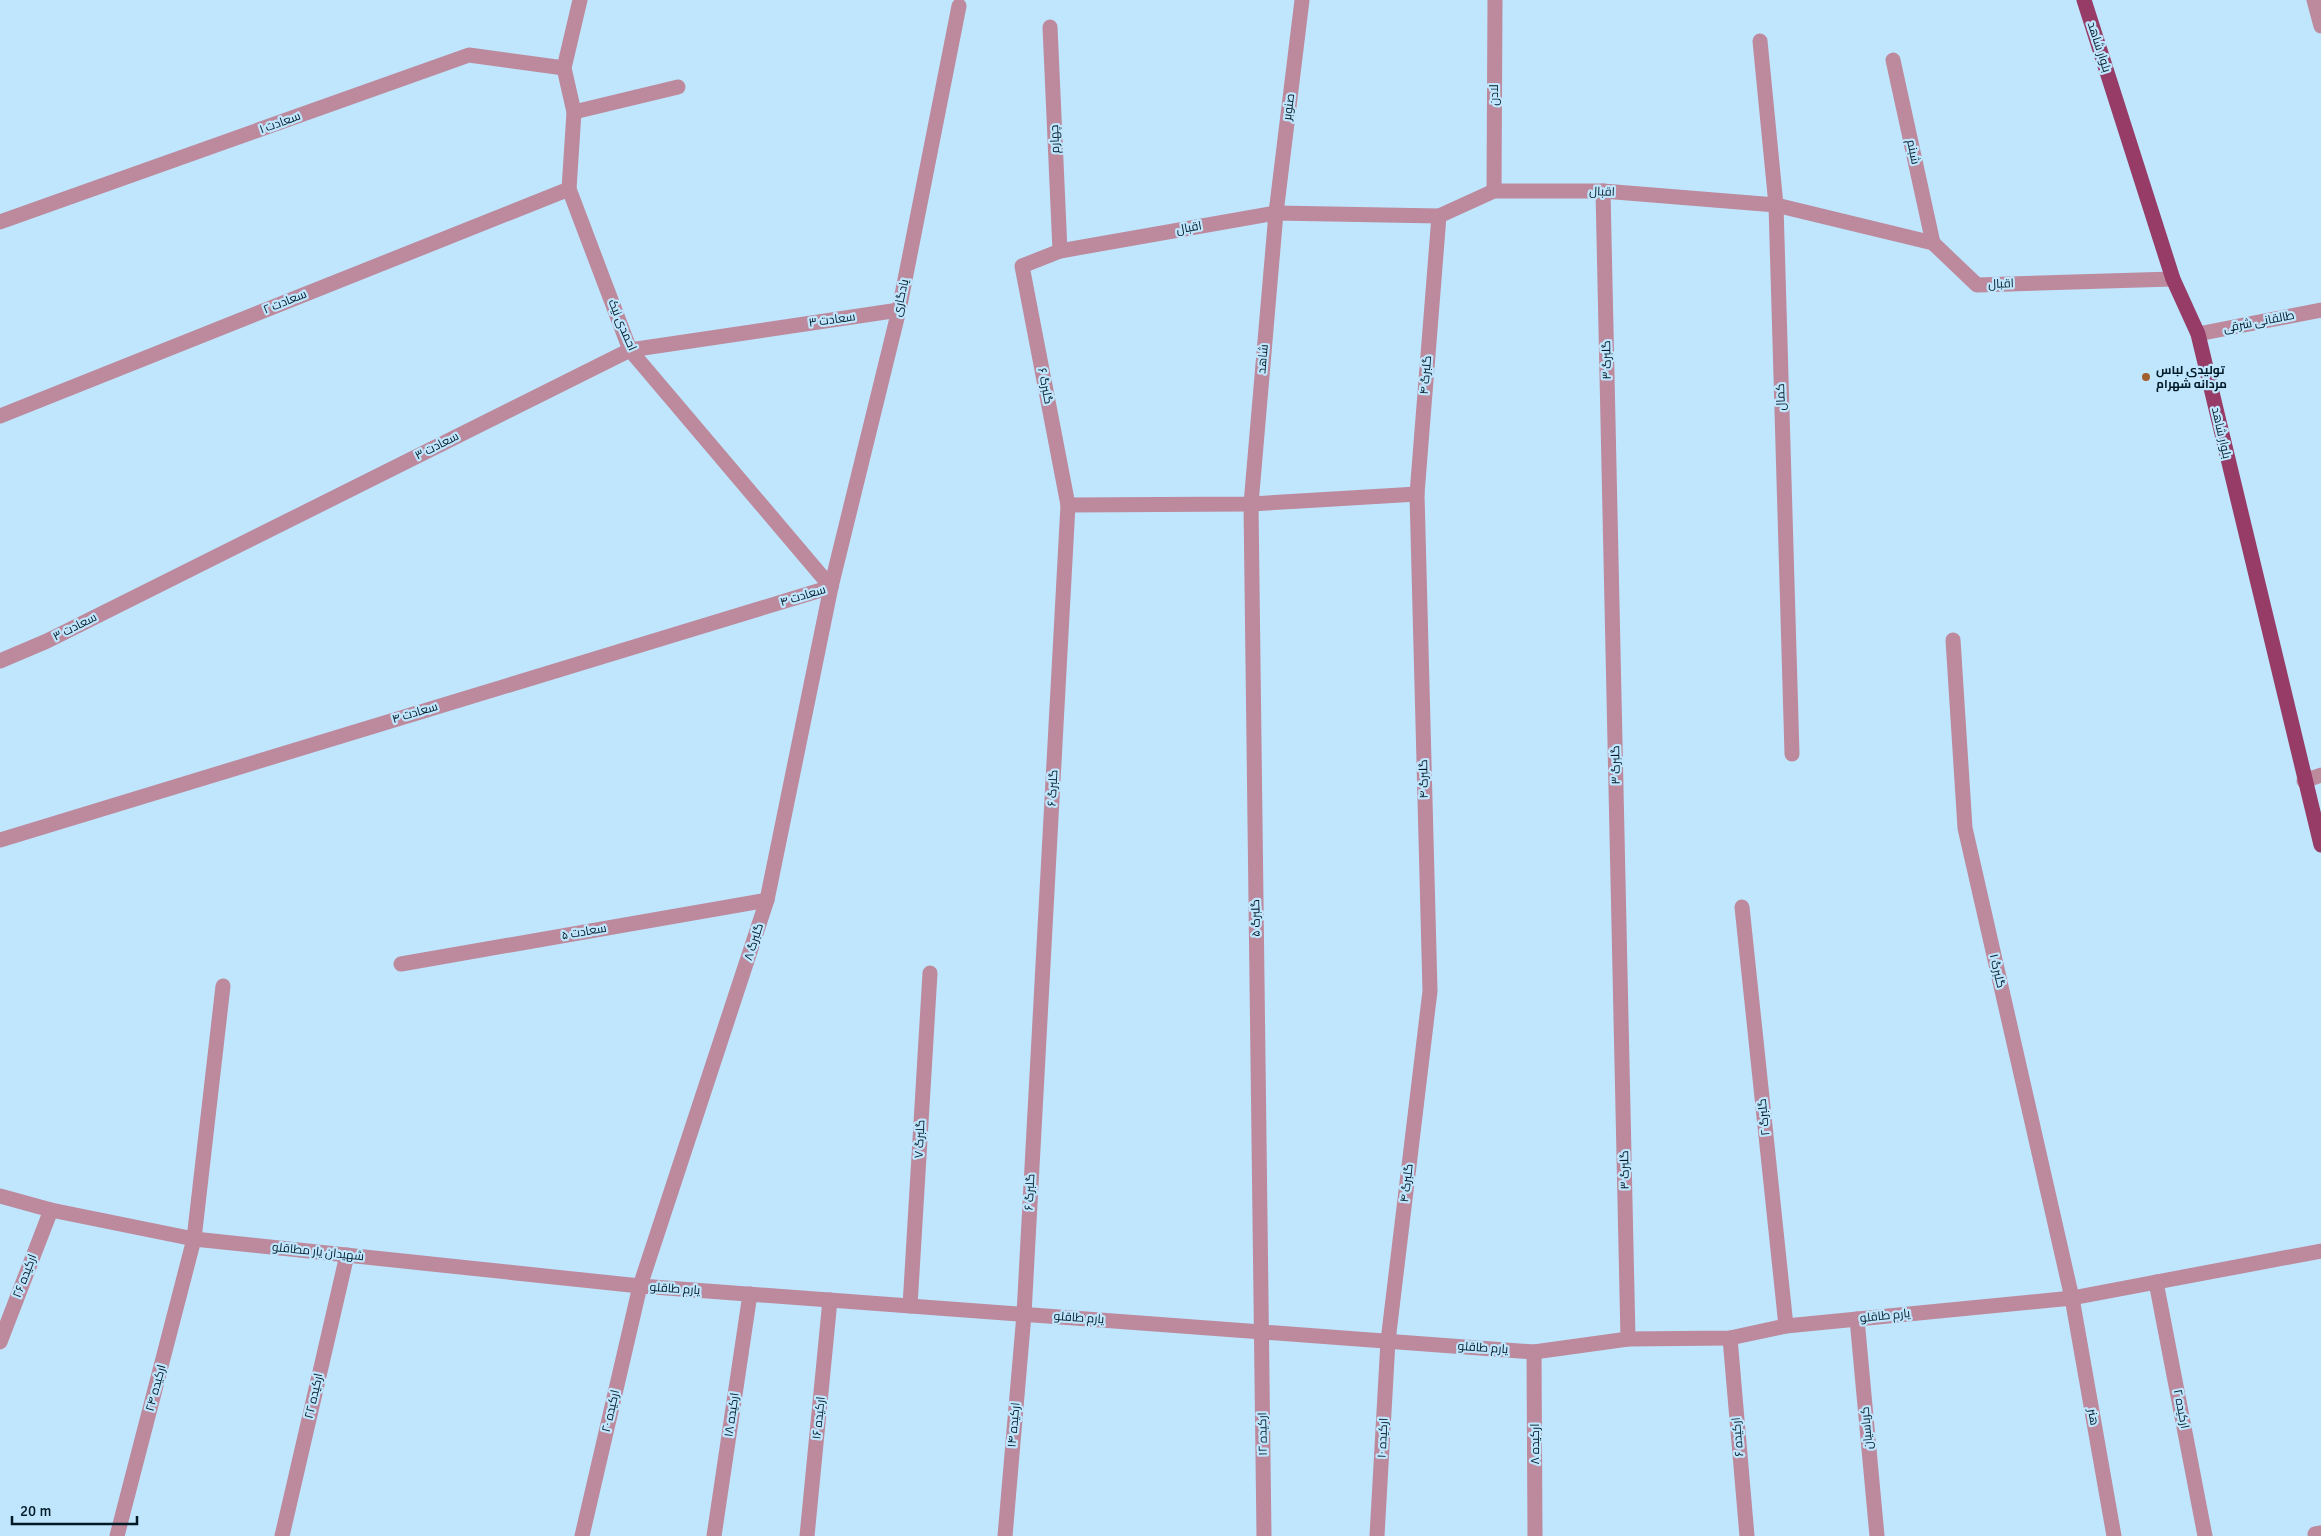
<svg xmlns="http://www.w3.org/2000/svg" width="2321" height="1536" viewBox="0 0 2321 1536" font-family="Signika,Cairo,sans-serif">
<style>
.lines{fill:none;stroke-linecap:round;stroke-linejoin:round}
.minor{stroke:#bd899d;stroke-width:15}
.major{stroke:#963c66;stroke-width:15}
.poi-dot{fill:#a25f2e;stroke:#bfe6fd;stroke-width:2}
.labels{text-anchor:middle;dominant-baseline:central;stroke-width:4.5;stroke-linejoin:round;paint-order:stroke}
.street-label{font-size:12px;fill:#001a27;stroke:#bfe6fd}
.poi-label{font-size:12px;font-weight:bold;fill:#001a27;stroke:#bfe6fd;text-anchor:start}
</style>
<rect width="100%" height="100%" fill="#bfe6fd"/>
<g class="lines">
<!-- minor -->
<g class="minor">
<path d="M580 0 564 68 574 112 569 189 630 350 831 587"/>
<path d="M2314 0 2321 26"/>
<path d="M1050 27 1060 251"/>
<path d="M1760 41 1776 205 1792 754"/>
<path d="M1893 60 1933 243"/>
<path d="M574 112 678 87"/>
<path d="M1494 191 1495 0"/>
<path d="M1603 191 1628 1339"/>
<path d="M0 222 469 55 564 68"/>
<path d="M2198 334 2321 310"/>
<path d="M0 416 569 189"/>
<path d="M1068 505 1251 504 1417 494"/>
<path d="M1953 640 1965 828 2072 1298 2114 1536"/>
<path d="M0 661 47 641 630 350 899 310"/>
<path d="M2304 781 2321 775"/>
<path d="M0 840 831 587"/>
<path d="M1742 907 1786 1326"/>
<path d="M401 964 767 900"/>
<path d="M0 1196 51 1210 194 1239 640 1286 1534 1352 1628 1339 1730 1338 1786 1326 2072 1298 2321 1251"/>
<path d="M2156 1282 2205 1536"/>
<path d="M910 1306 930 973"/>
<path d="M1857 1319 1877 1536"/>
<path d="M1730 1338 1747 1536"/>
<path d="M0 1342 51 1210"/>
<path d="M1534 1352 1535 1536"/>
<path d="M2315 1534 2321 1533"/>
<path d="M117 1536 194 1239 223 986"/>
<path d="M282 1536 347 1255"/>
<path d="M582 1536 640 1286 767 900 831 587 899 310 959 6"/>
<path d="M714 1536 750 1294"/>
<path d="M807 1536 830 1300"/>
<path d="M1005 1536 1024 1314 1068 505 1022 266 1060 251 1276 213 1439 216 1494 191H1603L1776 205 1933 243 1977 285 2173 279"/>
<path d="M1264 1536 1251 504 1276 213 1302 0"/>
<path d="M1377 1536 1388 1341 1430 991 1417 494 1439 216"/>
</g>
<!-- major -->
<path class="major" d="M2084 0 2173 279 2198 334 2321 845"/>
</g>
<!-- markers -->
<circle class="poi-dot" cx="2146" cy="377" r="5"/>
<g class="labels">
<!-- street labels -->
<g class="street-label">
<text transform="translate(2099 47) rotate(72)">بلوار شاهد</text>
<text transform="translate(1494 95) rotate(-90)">لادن</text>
<text transform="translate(1289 107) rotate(-83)">صنوبر</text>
<text transform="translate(280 123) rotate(-20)">سعادت ۱</text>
<text transform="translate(1055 139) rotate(-92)">چهارم</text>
<text transform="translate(1913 152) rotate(78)">شبنم</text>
<text transform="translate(1602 192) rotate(2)">اقبال</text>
<text transform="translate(1189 228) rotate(-10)">اقبال</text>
<text transform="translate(2001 284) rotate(-2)">اقبال</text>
<text transform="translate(901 298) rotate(-78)">یادگاری</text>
<text transform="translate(285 302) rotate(-22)">سعادت ۲</text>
<text transform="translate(832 320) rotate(-8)">سعادت ۳</text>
<text transform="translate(2259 322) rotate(-11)">طالقانی شرقی</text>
<text transform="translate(622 325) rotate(67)">احمدی نیک</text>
<text transform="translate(1263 359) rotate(-85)">شاهد</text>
<text transform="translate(1607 360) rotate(-91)">گلبرگ ۳</text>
<text transform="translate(1426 375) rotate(-85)">گلبرگ ۴</text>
<text transform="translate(1045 386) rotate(79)">گلبرگ ۶</text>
<text transform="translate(1781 397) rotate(-92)">کمال</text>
<text transform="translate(2221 433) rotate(77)">بلوار شاهد</text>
<text transform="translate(437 446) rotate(-27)">سعادت ۳</text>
<text transform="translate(803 596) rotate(-17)">سعادت ۴</text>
<text transform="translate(75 627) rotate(-27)">سعادت ۳</text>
<text transform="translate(415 713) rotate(-17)">سعادت ۴</text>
<text transform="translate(1616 765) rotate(-91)">گلبرگ ۳</text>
<text transform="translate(1424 779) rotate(-91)">گلبرگ ۴</text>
<text transform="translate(1053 788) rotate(-87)">گلبرگ ۶</text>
<text transform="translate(1256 918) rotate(-91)">گلبرگ ۵</text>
<text transform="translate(584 932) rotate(-10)">سعادت ۵</text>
<text transform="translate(754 942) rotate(-72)">گلبرگ ۸</text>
<text transform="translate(1997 971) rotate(77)">گلبرگ ۱</text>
<text transform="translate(1764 1117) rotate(-96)">گلبرگ ۲</text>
<text transform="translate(920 1139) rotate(-87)">گلبرگ ۷</text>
<text transform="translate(1625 1170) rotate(-91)">گلبرگ ۳</text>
<text transform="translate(1407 1183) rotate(-83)">گلبرگ ۴</text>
<text transform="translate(1030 1192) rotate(-87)">گلبرگ ۶</text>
<text transform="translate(318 1252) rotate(6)">شهیدان یار مطاقلو</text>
<text transform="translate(25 1276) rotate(-69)">ارکیده ۲۶</text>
<text transform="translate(675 1289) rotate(4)">یارم طاقلو</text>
<text transform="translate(1885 1316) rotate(-6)">یارم طاقلو</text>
<text transform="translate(1079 1318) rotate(4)">یارم طاقلو</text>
<text transform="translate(1483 1348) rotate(4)">یارم طاقلو</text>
<text transform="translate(156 1388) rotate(-75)">ارکیده ۲۴</text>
<text transform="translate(314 1396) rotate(-77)">ارکیده ۲۲</text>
<text transform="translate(2181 1409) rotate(79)">ارکیده ۲</text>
<text transform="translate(611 1411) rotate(-77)">ارکیده ۲۰</text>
<text transform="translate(732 1415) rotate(-82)">ارکیده ۱۸</text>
<text transform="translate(2093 1417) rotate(80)">هنر</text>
<text transform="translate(819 1418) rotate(-84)">ارکیده ۱۶</text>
<text transform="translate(1014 1425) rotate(-85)">ارکیده ۱۴</text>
<text transform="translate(1867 1428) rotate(-95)">کرباسیان</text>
<text transform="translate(1263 1434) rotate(-91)">ارکیده ۱۲</text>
<text transform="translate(1738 1437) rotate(-95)">ارکیده ۶</text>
<text transform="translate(1383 1438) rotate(-87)">ارکیده ۱۰</text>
<text transform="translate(1535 1444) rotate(-90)">ارکیده ۸</text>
</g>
<!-- poi labels -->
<g class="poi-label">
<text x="2156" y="370">تولیدی لباس<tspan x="2156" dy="14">مردانه شهرام</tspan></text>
</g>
</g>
<!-- scale -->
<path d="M12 1516v8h125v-8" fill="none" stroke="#001a27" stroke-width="2.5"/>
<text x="20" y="1516" font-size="15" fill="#001a27" stroke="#bfe6fd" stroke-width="4" paint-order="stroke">20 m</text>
</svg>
